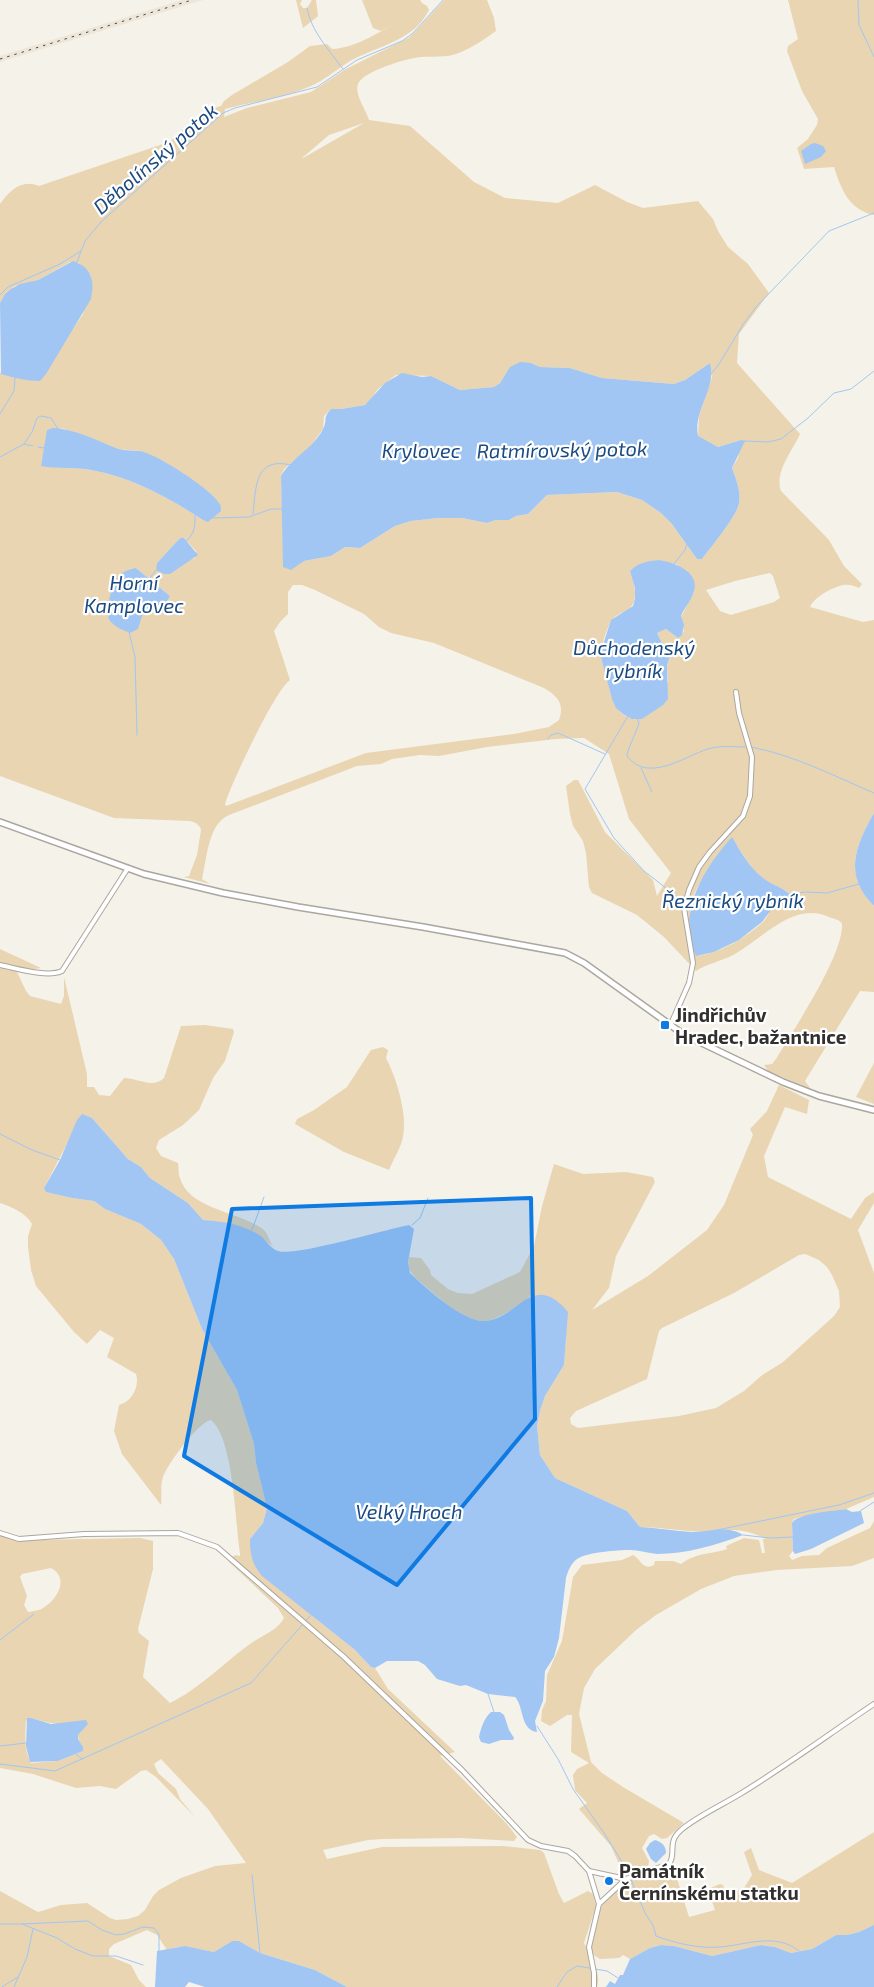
<svg xmlns="http://www.w3.org/2000/svg" width="874" height="1987" viewBox="0 0 874 1987" font-family="'Exo 2',sans-serif">
<style>
.built{fill:#eee6d9}
.green{fill:#e9d5b2;fill-rule:evenodd}
.water{fill:#a1c6f3}
.lines{fill:none;stroke-linecap:round;stroke-linejoin:round}
.stream{stroke:#a1c6f3;stroke-width:1}
.minor-casing{stroke:#aba7a0;stroke-width:6}
.secondary-casing{stroke:#aba7a0;stroke-width:8}
.minor{stroke:#fff;stroke-width:4}
.secondary{stroke:#fff;stroke-width:5}
.rail{stroke:#484644;stroke-width:1;stroke-dasharray:2.5 5;stroke-linecap:butt}
.marked{fill:#0f7ae2;fill-opacity:0.2;stroke:#0f7ae2;stroke-width:4;stroke-linejoin:round}
.poi-dot{fill:#0f7ae2;stroke:#fff;stroke-width:2}
.labels{text-anchor:middle;dominant-baseline:central;stroke-width:4.5;stroke-linejoin:round;paint-order:stroke}
.poi-label{font-size:19px;font-weight:bold;fill:#32302e;stroke:#fff;text-anchor:start}
.water-label{font-size:20px;font-style:italic;fill:#1a4b82;stroke:#fff}
</style>
<rect width="100%" height="100%" fill="#f5f2ea"/>
<!-- built -->
<path class="built" d="M182 0H203L0 62V56Z"/>
<!-- green -->
<g class="green">
<path d="M296 0H302L300 4 303 8H307L312 0H316L318 16 303 28Z"/>
<path d="M362 0H420L422 3 427 6 429 10C414 41 377 46 350 61 337 69 325 80 311 86 284 98 253 102 225 109L224 117 247 108 311 92 346 69 410 37 444 0H487L494 18 496 31C485 39 470 49 456 54 445 58 433 56 421 57 408 58 363 71 358 84 354 94 366 110 369 120L410 126 474 182 505 198 558 203 595 185 627 202 643 208 698 201 713 219 718 231 728 247 748 264 769 293 739 334 737 363 800 434C793 450 774 472 781 491L829 540 844 566 862 584 859 588C854 586 849 584 843 585 833 587 814 597 810 607L863 622 874 620V813C855 848 843 873 874 906V992L860 991 805 1081 810 1088 769 1072 764 1065 772 1064 776 1059C793 1031 844 954 842 924 839 919 834 919 829 917 794 901 763 938 735 954 723 961 708 963 696 971L664 937 637 915 592 893 589 887 586 853 583 841 573 826 570 814 566 786 574 780H578L605 832 653 880 657 896 671 873 629 819 609 754 584 738 556 739 487 747 439 756 420 755 392 759 381 764 357 766 229 815C208 824 207 858 202 879L210 884 184 877 189 876 197 855 201 830 200 827 196 823 190 821 114 818 0 776V373L68 336 83 314 91 276 79 263 70 262 38 280 15 286 5 294 0 303V204C10 190 22 179 39 186L169 142 193 121 214 108 221 106 224 101 232 95 288 62 310 46 327 44 332 49C355 48 378 33 397 22L381 31 373 28ZM364 123 303 158H302L329 135ZM531 363 540 367 570 368 602 378 674 384 685 380 710 363 712 377 699 416 698 437 718 447 741 440 738 458 732 468C736 479 741 491 739 503 737 516 711 547 702 559H697L672 524 661 513 642 500 617 492 547 495 528 514 516 516 509 520H496L487 523 462 518H438L411 521 395 526 360 548 345 547 331 556 304 561 282 509 281 476 284 469 310 447 323 429 324 416 331 409H341L365 405 369 402 378 389 396 375 431 376 460 390 494 387 500 383 505 375ZM61 428C81 434 99 443 119 449 127 451 135 449 142 452 172 463 196 482 219 503L208 521 203 520C169 498 132 477 91 470 75 467 55 469 41 465L45 448ZM180 538H184L196 551 195 558C183 561 176 573 164 574L157 563ZM659 560 678 565 694 592 681 617 684 631 678 638 666 629 657 633 662 643 670 644 672 653 667 665 668 682 642 718C614 721 611 696 606 674 604 668 600 659 601 652 602 643 606 632 610 623 615 612 631 613 634 601 637 591 633 580 630 571L633 568ZM136 568 170 596 155 612 143 613ZM770 573 773 576 780 598 774 602 731 615 720 611 706 590 735 581ZM293 585H302L315 590 364 614 379 627 391 633 434 643 544 688C557 696 565 703 559 720L549 727 514 734 366 753 226 806 225 804C231 784 275 690 290 680L274 631 280 622 288 614V592ZM732 838C742 852 749 867 763 879 773 887 785 887 793 897L791 903 774 906C769 910 768 917 763 922 745 938 721 953 696 956 694 942 691 927 690 913 689 890 719 856 732 838Z"/>
<path d="M788 0H874V215C849 210 841 189 834 167L804 169 797 148 808 139 817 125 818 119 802 91 787 51 788 46 798 39Z"/>
<path d="M0 949 41 968 17 972 26 991 30 996 61 1004 64 996V977L87 1074V1087H94L99 1095 110 1096 124 1078C137 1078 153 1089 164 1078L181 1026 205 1025 233 1029 234 1032 225 1061 213 1078 199 1110 183 1125 159 1140 156 1148 161 1156 178 1163C179 1167 178 1174 180 1178 189 1210 242 1212 264 1230 268 1234 270 1242 273 1247 258 1231 225 1221 203 1220L188 1203 150 1178 141 1167 128 1159 92 1118 82 1115 44 1188 47 1192 72 1198 94 1201 105 1209 141 1224 161 1240 174 1259 202 1329 237 1390 254 1444 256 1463 267 1508 263 1523 250 1539 311 1615 355 1650 371 1667 375 1668 388 1689 455 1752 440 1756 506 1823 517 1837 514 1841 461 1838 383 1839 368 1840 323 1850 327 1859 382 1847 503 1846 540 1850 544 1853 559 1894 564 1903 588 1891 593 1894 596 1906 584 1943C590 1956 602 1973 597 1987H347L315 1970 260 1953 239 1941H232L214 1952C197 1949 183 1943 167 1950L157 1935 147 1930 114 1944 109 1949V1956L131 1965 139 1980 146 1987H0V1891L38 1912 61 1905 87 1903 110 1918 116 1920 128 1919 138 1916 145 1910 153 1896 159 1890 181 1878 215 1866 246 1863 208 1809 161 1759 154 1764 158 1773 176 1789 180 1799 195 1817 156 1777 146 1770 141 1771 116 1789 100 1786 76 1788 33 1774 0 1768V1532L32 1540 140 1538 153 1541V1569L138 1629 139 1633 149 1641 143 1677 170 1703 168 1704C200 1689 224 1662 253 1642 263 1635 278 1630 284 1618L278 1608 228 1561 235 1555 240 1556V1553C235 1523 234 1439 211 1420 198 1422 167 1465 163 1477 160 1486 162 1496 161 1505L122 1454 114 1431 119 1405C132 1402 140 1386 136 1374L107 1357 114 1338 100 1330 87 1344 74 1332 36 1286 31 1270 28 1247V1236L32 1224C26 1213 12 1207 0 1203ZM51 1568C70 1578 57 1600 43 1608 39 1611 32 1611 28 1612L24 1605 27 1596 20 1577 22 1574ZM31 1718C49 1724 67 1725 85 1727L78 1735C78 1742 83 1745 83 1751L58 1761 31 1763C24 1750 25 1735 26 1721Z"/>
<path d="M383 1047 388 1050 386 1058C397 1079 409 1118 402 1141 399 1151 393 1160 389 1170L344 1152 295 1124 297 1119 314 1110 347 1087 371 1050Z"/>
<path d="M874 1063V1104L856 1097Z"/>
<path d="M779 1085 809 1100 807 1114 785 1107 764 1156 768 1177 851 1219 865 1198 874 1192V1203L858 1230 874 1273V1497L846 1509 801 1517 794 1519 792 1523 793 1551 789 1556 792 1560 802 1556 819 1555 827 1548 870 1528 874 1521V1558L852 1566 777 1570 734 1576 701 1589 656 1615 636 1630 595 1669 584 1688 579 1714 591 1762 602 1773 623 1787 684 1823 667 1838 662 1839 654 1834 649 1836 642 1848 649 1861 648 1867 634 1873 635 1878 673 1866 689 1917 715 1910 708 1889 720 1884 723 1885 725 1891 730 1894 744 1888 752 1875 744 1852 751 1848 759 1870 792 1883 874 1832V1925L859 1932 847 1935H836L812 1949 791 1953 775 1947 761 1945 712 1956 674 1946 661 1945 650 1948 630 1959 623 1955 619 1958 600 1959 592 1954 591 1947C596 1922 600 1892 627 1882L611 1846 579 1809 587 1803 575 1790 573 1775 577 1769 589 1763 571 1752 572 1715H567L550 1726 541 1721 542 1710 546 1701 547 1675 562 1641 573 1577 582 1565 622 1560 633 1555C641 1559 642 1571 654 1565L655 1561H673L681 1564C697 1552 709 1555 727 1549L726 1546 744 1538 759 1540 762 1553H765L763 1539H766C736 1524 721 1533 690 1531 674 1530 657 1527 640 1527L627 1511 555 1478 540 1455 537 1426 540 1411 545 1396 564 1365 566 1336 533 1295C521 1303 498 1321 484 1321 463 1322 434 1293 418 1280 410 1273 407 1267 409 1257L421 1258 430 1270 431 1275 448 1289 458 1293 472 1294 520 1272 534 1246 542 1206 554 1164 583 1174 626 1172 653 1177 655 1182 616 1256 609 1288 592 1310 648 1276 707 1230 724 1205 753 1135 750 1129 767 1111ZM805 1254 819 1260 827 1267 832 1275 839 1291 840 1307 834 1316 783 1362 761 1376 744 1391 716 1408 679 1416 578 1428 571 1424 570 1418 576 1411 647 1379 659 1331 662 1328 734 1293 799 1255Z"/>
</g>
<!-- water -->
<g class="water">
<path d="M815 143 823 146 826 151 821 157 805 164 801 151 811 144Z"/>
<path d="M73 261C92 267 95 282 91 299L46 374 40 381C27 381 14 378 1 374L0 303 5 294 11 289 20 284 38 280Z"/>
<path d="M520 362 531 363 540 367 570 368 602 378 674 384 685 380 710 363C717 389 693 410 698 436L718 447 741 440 745 441 732 468C736 479 741 491 739 503 737 516 711 547 702 559H697L672 524 661 513 642 500 617 492 547 495 528 514 516 516 509 520H496L487 523 462 518H438L411 521 395 526 360 548 345 547 331 556 304 561 291 570 283 567 281 476C291 458 313 449 323 429 328 420 322 419 331 409H341L365 405 385 383 402 373 422 377 431 376 460 390 494 387 500 383 510 367Z"/>
<path d="M53 428C75 429 96 440 116 448 124 451 131 450 139 451 154 452 211 489 219 503 221 505 221 508 221 511L208 522 203 520C169 498 132 477 91 470 75 467 57 469 41 466L47 430Z"/>
<path d="M180 538H184L198 555 170 574H164L156 570 157 563Z"/>
<path d="M659 560C674 562 700 572 694 591 692 600 684 608 681 616L684 625 682 635 678 638 666 629 657 633 662 643 674 646 667 665 668 699 663 705 642 719H632L623 714 616 708 612 699 600 654 611 620 633 606 635 598V588L630 571C637 563 649 561 659 560Z"/>
<path d="M136 568 170 596C164 608 156 611 143 613L138 629 130 633C123 630 115 627 110 621 104 612 112 583 119 576 123 571 131 569 136 568Z"/>
<path d="M874 813V906C843 875 855 847 874 813Z"/>
<path d="M732 837C741 852 749 867 763 878 773 886 784 887 793 897L791 903 774 906 762 922 739 940 714 952 696 956C676 913 704 868 732 837Z"/>
<path d="M82 1114 92 1118 128 1159 141 1167 150 1178 188 1203 203 1220C223 1221 244 1225 261 1236 267 1241 271 1249 278 1251 294 1257 387 1229 409 1225L414 1229 408 1262 410 1273C426 1288 463 1322 484 1321 518 1320 532 1269 568 1312L564 1365 545 1396 540 1411 537 1426 540 1455 555 1478 627 1511 640 1527C658 1528 675 1531 692 1532 710 1532 727 1525 743 1535 716 1545 686 1554 657 1554 648 1553 639 1550 630 1550 617 1550 588 1552 577 1559 571 1563 568 1571 566 1578L559 1638 554 1657 545 1671 543 1701 535 1721 537 1732C520 1730 524 1706 515 1697L488 1694 466 1685 460 1686 437 1679 425 1665 418 1661H387L375 1668 371 1667 355 1650 262 1576C252 1564 250 1554 250 1539L263 1523 267 1508 256 1463 254 1444 237 1390 202 1329 174 1259 161 1240 141 1224 105 1209 94 1201 72 1198 46 1192 44 1188 60 1160 77 1120Z"/>
<path d="M846 1509 852 1512 861 1511 864 1523 811 1549 795 1554 793 1551 792 1523C798 1513 834 1511 846 1509Z"/>
<path d="M491 1712H500L504 1715 509 1730 514 1738 513 1740H501L489 1744 481 1742 479 1737C481 1728 484 1718 491 1712Z"/>
<path d="M27 1718H31L51 1724 86 1720 88 1724 78 1735V1739L83 1747V1751L58 1761 30 1762 26 1746Z"/>
<path d="M655 1840C661 1842 666 1845 666 1853L656 1863 651 1859 646 1849 650 1843Z"/>
<path d="M874 1925V1987H606L610 1981 615 1984 620 1975H623L630 1959 650 1948 661 1945 674 1946 712 1956 761 1945 775 1947 791 1953 812 1949 836 1935H847L859 1932Z"/>
<path d="M232 1941H239L260 1953 315 1970 347 1987H205L189 1982 185 1987H155L157 1951 185 1946 214 1952Z"/>
</g>
<g class="lines">
<!-- stream -->
<g class="stream">
<path d="M858 0 859 25 874 57"/>
<path d="M307 8C311 31 329 50 343 69"/>
<path d="M77 262 85 241 101 222 223 113 235 108 317 87 357 60 402 41 412 34 443 0"/>
<path d="M0 295 8 287 60 264 81 251"/>
<path d="M711 374 719 364 744 323 757 306 829 231 874 213"/>
<path d="M0 414 14 391 15 378"/>
<path d="M744 441 768 442 781 439 808 418 834 393 851 389 874 371"/>
<path d="M24 444 32 432 37 418 41 416 51 418 58 429"/>
<path d="M38 447 44 448"/>
<path d="M0 457 24 444 33 446"/>
<path d="M253 514C256 488 254 456 291 465"/>
<path d="M213 518 249 517 271 509H283"/>
<path d="M185 542C195 534 195 527 195 515"/>
<path d="M673 565 685 550 687 544"/>
<path d="M149 579 157 569"/>
<path d="M129 632 135 657 137 735"/>
<path d="M628 716 585 789 614 838 644 871 684 902"/>
<path d="M637 718 639 723C637 731 627 750 627 756 648 784 685 756 708 749 721 745 734 747 747 747"/>
<path d="M548 739 551 735 558 733 605 754"/>
<path d="M751 747C794 755 834 776 874 793"/>
<path d="M641 768 652 792"/>
<path d="M789 894 806 892 827 893 859 884"/>
<path d="M0 1134 32 1150 60 1160"/>
<path d="M412 1225 420 1218 428 1198"/>
<path d="M252 1230 264 1197"/>
<path d="M860 1511 874 1502"/>
<path d="M717 1530 839 1505 874 1493"/>
<path d="M743 1535 770 1538 794 1537"/>
<path d="M0 1640 34 1614"/>
<path d="M488 1694 494 1712"/>
<path d="M537 1726 558 1759 573 1789 604 1833 627 1870 645 1913 653 1925 656 1936C674 1943 700 1949 720 1947 746 1945 776 1932 799 1951"/>
<path d="M0 1746 26 1743"/>
<path d="M76 1754 82 1759"/>
<path d="M0 1764 55 1771 251 1683 311 1615"/>
<path d="M252 1875 260 1953"/>
<path d="M0 1924H22L57 1938 75 1949 93 1956H116L143 1965"/>
<path d="M22 1924 88 1921 102 1930 116 1935 124 1934 143 1927 154 1928 159 1934V1951"/>
<path d="M2 1987 18 1977"/>
<path d="M14 1987 27 1957 33 1929"/>
<path d="M557 1987 567 1972 577 1966 607 1971 618 1978"/>
</g>
<defs>
<g id="minor">
<path d="M0 965C16 968 47 978 62 971L128 868"/>
<path d="M670 1026 689 983 693 963 684 908 689 890 699 867 710 852 743 816 750 796 752 757 739 713 736 692"/>
<path d="M0 1533 19 1539 84 1534 178 1533 217 1547 344 1657 462 1770 528 1840 541 1846 568 1851 575 1856 589 1871 599 1904 589 1947 594 1973V1987"/>
<path d="M589 1871 626 1879 669 1864C677 1854 666 1843 681 1830 696 1817 722 1805 740 1794 786 1766 829 1734 874 1704"/>
<path d="M599 1904 626 1879"/>
</g>
<path id="secondary" d="M0 822 144 874 223 893 298 907 423 927 565 953 584 963 683 1034 783 1082 819 1096 874 1110"/>
</defs>
<!-- minor casing -->
<use href="#minor" class="minor-casing"/>
<!-- secondary casing -->
<use href="#secondary" class="secondary-casing"/>
<!-- minor -->
<use href="#minor" class="minor"/>
<!-- secondary -->
<use href="#secondary" class="secondary"/>
<!-- rail -->
<path class="rail" d="M0 59 192 0"/>
</g>
<!-- marked area -->
<path class="marked" d="M531 1198 535 1419 397 1585 184 1456 232 1209Z"/>
<!-- markers -->
<g class="poi-dot">
<rect x="660" y="1020" width="10" height="10" rx="2.5"/>
<circle cx="609" cy="1881" r="5"/>
</g>
<g class="labels">
<!-- poi labels -->
<g class="poi-label">
<text x="675" y="1014">Jindřichův<tspan x="675" dy="22">Hradec, bažantnice</tspan></text>
<text x="619" y="1870">Památník<tspan x="619" dy="22">Černínskému statku</tspan></text>
</g>
<!-- water labels -->
<g class="water-label">
<text transform="translate(155 158) rotate(-41)">Děbolínský potok</text>
<text transform="translate(562 449) rotate(-1)">Ratmírovský potok</text>
<text x="421" y="450">Krylovec</text>
<text x="134" y="582">Horní<tspan x="134" dy="23">Kamplovec</tspan></text>
<text x="634" y="647">Důchodenský<tspan x="634" dy="23">rybník</tspan></text>
<text x="733" y="900">Řeznický rybník</text>
<text x="409" y="1511">Velký Hroch</text>
</g>
</g>
</svg>
